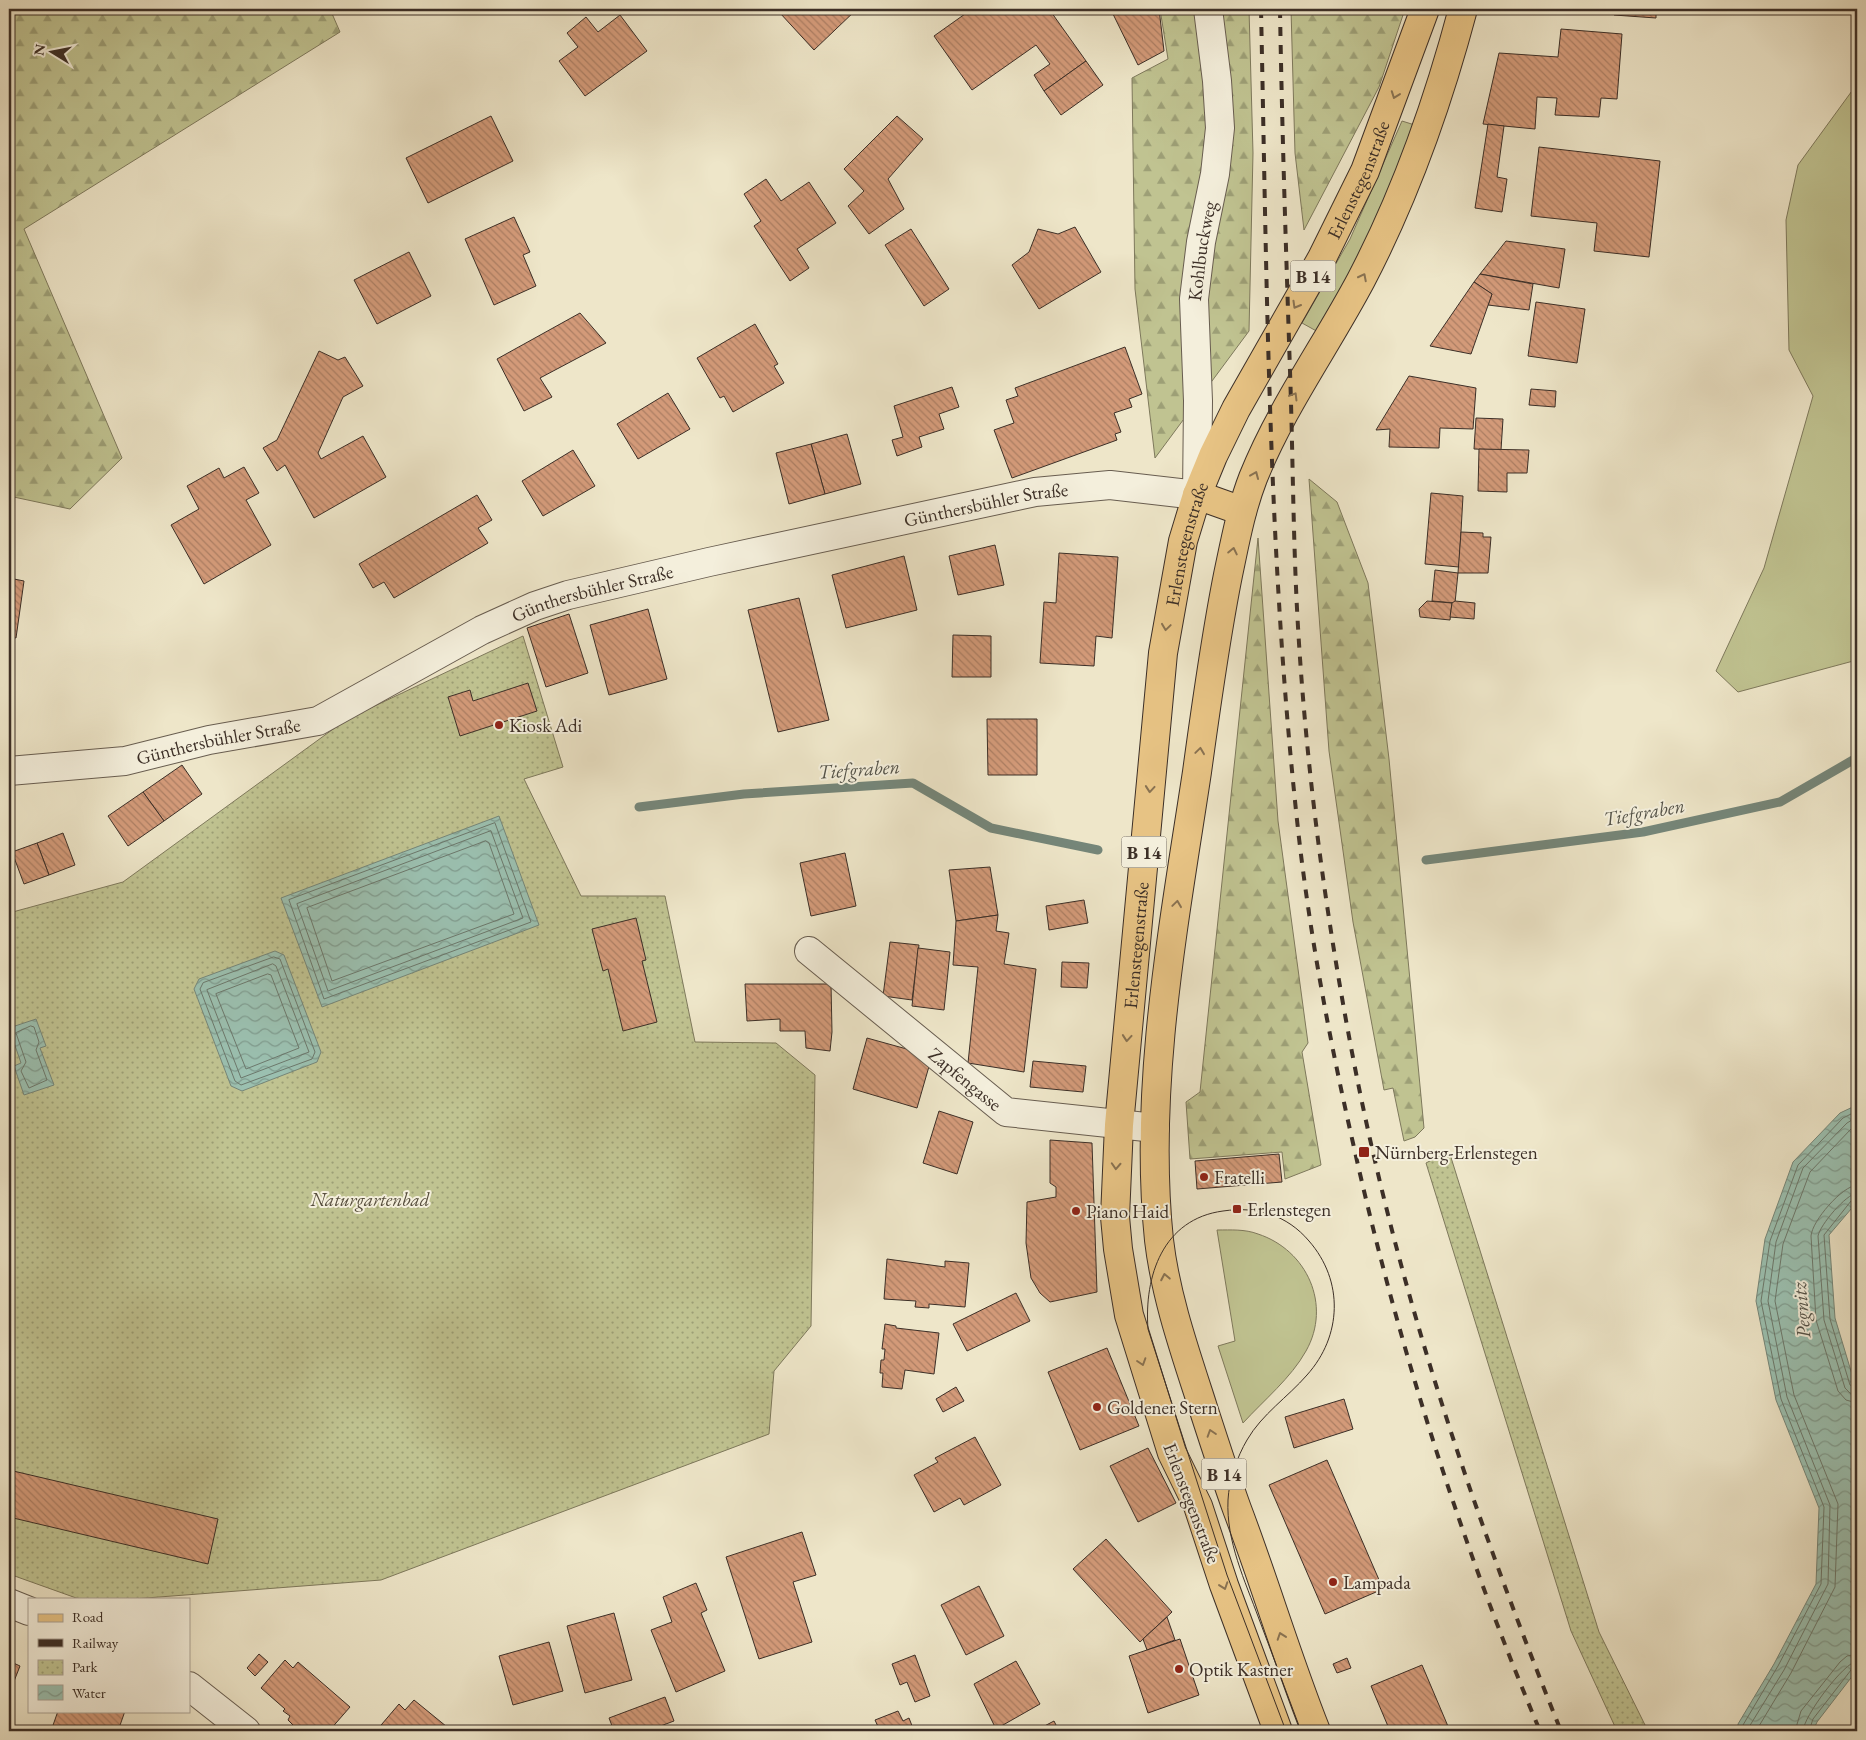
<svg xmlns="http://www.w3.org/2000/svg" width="1866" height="1740" viewBox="0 0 1866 1740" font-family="'EB Garamond',serif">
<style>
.grass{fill:#c0c391;stroke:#7e795c}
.forest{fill:url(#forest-firs);stroke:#7e795c}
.park{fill:url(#park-dots);stroke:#7e795c}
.water{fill:url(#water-waves);stroke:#758679}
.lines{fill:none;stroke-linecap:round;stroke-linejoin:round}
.shore{stroke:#6c786c;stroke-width:1}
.stream{stroke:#758679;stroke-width:9}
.building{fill:url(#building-back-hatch);stroke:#3c2f27}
.minor-casing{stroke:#685d50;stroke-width:30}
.major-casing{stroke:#3c2f27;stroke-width:30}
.minor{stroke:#f4efdc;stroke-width:28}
.major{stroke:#e7c384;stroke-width:28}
.tram{stroke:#3c2f27;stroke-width:1}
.rail{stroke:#3c2f27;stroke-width:4;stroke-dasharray:9 9;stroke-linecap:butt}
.oneway{stroke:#897251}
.poi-dot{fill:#8f2418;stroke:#f4efdc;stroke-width:2}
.labels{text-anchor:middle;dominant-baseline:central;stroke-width:4;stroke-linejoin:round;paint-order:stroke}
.shield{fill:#f4efdc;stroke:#73695d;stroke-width:1}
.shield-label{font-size:18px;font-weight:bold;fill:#3c2f27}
.street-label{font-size:19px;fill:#3c2f27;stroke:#f4efdc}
.poi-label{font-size:19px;fill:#3c2f27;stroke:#f4efdc;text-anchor:start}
.park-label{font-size:19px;font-style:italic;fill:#564d3c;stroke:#f4efdc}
.water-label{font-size:20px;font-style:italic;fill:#545349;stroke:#f4efdc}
</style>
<defs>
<pattern id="forest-firs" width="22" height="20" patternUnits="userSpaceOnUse" patternTransform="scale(1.25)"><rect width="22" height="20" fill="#c0c391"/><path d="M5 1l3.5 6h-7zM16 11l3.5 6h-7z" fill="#9d9f76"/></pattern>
<pattern id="park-dots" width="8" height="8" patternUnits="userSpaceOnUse" patternTransform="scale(1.25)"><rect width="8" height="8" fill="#c0c391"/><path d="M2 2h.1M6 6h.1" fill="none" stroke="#9d9f76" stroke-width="1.8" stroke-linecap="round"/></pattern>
<pattern id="water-waves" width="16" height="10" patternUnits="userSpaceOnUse" patternTransform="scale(1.25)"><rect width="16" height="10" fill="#9bc0b0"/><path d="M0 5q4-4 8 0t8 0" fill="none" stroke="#809c8f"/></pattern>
<pattern id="building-back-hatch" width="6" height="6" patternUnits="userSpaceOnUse" patternTransform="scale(1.25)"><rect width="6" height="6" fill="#d39a79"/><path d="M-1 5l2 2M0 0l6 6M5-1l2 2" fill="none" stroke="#ac7e63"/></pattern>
</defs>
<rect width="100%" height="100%" fill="#eee6c9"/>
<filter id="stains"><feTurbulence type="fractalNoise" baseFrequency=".004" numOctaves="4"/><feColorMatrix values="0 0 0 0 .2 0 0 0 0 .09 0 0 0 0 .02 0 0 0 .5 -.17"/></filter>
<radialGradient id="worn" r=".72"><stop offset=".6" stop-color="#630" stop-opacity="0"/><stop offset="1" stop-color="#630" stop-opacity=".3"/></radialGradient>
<!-- grass -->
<g class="grass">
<path d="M1857 84V660L1738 692 1716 671 1764 568 1813 396 1789 350 1786 220 1798 165Z"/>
<path d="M1402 121 1418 126 1388 201 1320 333 1302 323 1350 239Z"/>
<path d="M1217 1230C1231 1230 1245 1229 1258 1234 1307 1250 1332 1305 1306 1351 1291 1378 1264 1400 1243 1423L1218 1346 1235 1341Z"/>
</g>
<!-- forest -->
<g class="forest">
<path d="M9 9H330L340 32 24 229 122 458 70 509 9 496Z"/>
<path d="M1160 9H1249L1253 153 1249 331 1155 458 1135 289 1132 78 1168 59Z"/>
<path d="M1291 9H1405L1379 87 1304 230 1295 153Z"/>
<path d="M1309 479 1337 502 1368 583 1389 759 1424 1128 1415 1137 1404 1141 1393 1088 1384 1090 1353 922 1329 751Z"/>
<path d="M1258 538 1278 821 1308 1043 1302 1052 1321 1165 1285 1179 1282 1152 1190 1159 1186 1102 1200 1092Z"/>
</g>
<!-- park -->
<g class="park">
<path d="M523 636 563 767 524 779 581 896H665L695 1042 776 1043 815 1075 811 1326 774 1371 769 1434 381 1580 133 1599H79L9 1574V913L123 882 347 719Z"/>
<path d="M1449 1151 1599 1632 1648 1731H1617L1571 1631 1426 1163Z"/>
</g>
<!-- water -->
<g class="water">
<path d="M499 816 539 925 322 1007 281 898Z"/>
<path d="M275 951 284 955 321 1052 317 1062 242 1091 231 1086 194 989 199 979Z"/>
<path d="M36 1019 46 1046 40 1048 54 1085 24 1095 14 1066 21 1063 9 1028Z"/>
<path d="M1857 1105V1202L1829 1235 1835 1318 1857 1391V1670L1817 1722 1813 1731H1738V1724L1774 1664 1816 1584 1819 1508 1776 1400 1756 1301 1765 1239 1793 1162 1840 1113Z"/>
</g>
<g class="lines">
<!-- shore -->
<g class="shore">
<path d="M495 823 531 922 324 999 289 900Z"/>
<path d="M491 831 523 918 328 991 297 904Z"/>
<path d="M486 841 489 843 514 914 332 981 307 908Z"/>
<path d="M274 957 280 959 315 1052 312 1059 241 1085 235 1081 200 989 203 983Z"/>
<path d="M273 964 276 966 309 1052 241 1078 207 990Z"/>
<path d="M268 974 271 975 299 1048 246 1069 216 994Z"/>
<path d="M31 1026 34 1027 39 1042 36 1050 47 1080 29 1088 21 1071 26 1062 16 1033Z"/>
<path d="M1857 1185C1842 1186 1812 1221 1811 1236L1816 1320 1838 1391 1846 1400 1857 1403"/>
<path d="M1857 1193C1846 1194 1820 1225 1818 1236L1824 1320 1845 1388 1850 1393 1857 1395"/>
<path d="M1857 1199 1851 1201 1824 1235 1830 1319 1850 1385 1857 1389"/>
<path d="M1743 1731V1725L1778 1666 1821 1584 1824 1507 1781 1399 1761 1301 1770 1241 1798 1165 1843 1118 1857 1111"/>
<path d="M1749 1731V1727L1784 1670 1828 1584 1830 1505 1787 1397 1768 1301 1776 1242 1803 1168 1847 1123 1857 1117"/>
<path d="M1756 1731 1791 1673 1835 1587 1838 1504 1794 1395 1775 1301 1783 1244 1810 1172 1851 1129 1857 1126"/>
<path d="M1795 1731 1801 1711 1840 1662 1847 1656 1857 1654"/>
<path d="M1803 1731C1803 1717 1844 1662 1857 1661"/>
<path d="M1809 1731 1813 1719 1851 1670 1857 1668"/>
</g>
<!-- stream -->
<g class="stream">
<path d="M639 807 744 794 913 783 991 828 1098 850"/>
<path d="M1426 860 1643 832 1780 802 1853 760H1857"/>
</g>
</g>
<!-- building -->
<g class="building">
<path d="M784 9H857L814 50 780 13Z"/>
<path d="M972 9H1049L1086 61 1044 91 1034 75 1050 64 1036 45 972 90 934 36Z"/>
<path d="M1123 9H1159L1164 51 1138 65 1113 14Z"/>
<path d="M1615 9H1656V18L1614 15Z"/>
<path d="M620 15 647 51 585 96 559 61 578 47 567 33 586 17 598 32Z"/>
<path d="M1561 29 1622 34 1617 99 1601 98 1599 117 1555 115 1557 98 1537 97 1535 129 1483 124 1499 53 1558 57Z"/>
<path d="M1086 61 1103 85 1061 115 1044 91Z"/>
<path d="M491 116 513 161 428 203 406 158Z"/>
<path d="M897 116 923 139 888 179 904 209 869 234 848 206 864 191 844 169Z"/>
<path d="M1488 124 1504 126 1497 177 1507 179 1502 212 1475 208Z"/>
<path d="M1539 147 1660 161 1649 257 1594 251 1597 223 1531 216Z"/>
<path d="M766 179 781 201 809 182 836 223 797 249 809 268 790 281 754 226 761 221 744 194Z"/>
<path d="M514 217 530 252 523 255 536 286 494 305 465 239Z"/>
<path d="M1075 227 1101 272 1039 309 1012 265 1029 252 1038 229 1058 234Z"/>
<path d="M911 229 949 289 924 306 885 245Z"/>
<path d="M1506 241 1565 249 1559 288 1480 274Z"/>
<path d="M409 252 431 296 377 324 354 280Z"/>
<path d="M1480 274 1533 284 1529 310 1488 305 1492 294 1474 282Z"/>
<path d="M1474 282 1492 294 1471 354 1430 346Z"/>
<path d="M1536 302 1585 309 1577 363 1528 356Z"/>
<path d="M580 313 606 343 540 378 552 397 524 411 497 359Z"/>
<path d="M755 324 778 364 774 366 784 383 733 412 724 396 720 398 697 358Z"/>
<path d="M1125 347 1142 394 1129 399 1132 407 1114 413 1121 432 1115 434 1117 440 1012 478 994 430 1014 423 1006 400 1018 396 1015 388Z"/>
<path d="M319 351 338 360 345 357 363 386 343 397 318 453 321 459 363 436 386 477 314 518 285 465 277 471 263 448 277 440Z"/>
<path d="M1409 376 1476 388 1473 429 1440 428 1439 448 1389 447 1390 429 1376 430Z"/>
<path d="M952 387 959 407 939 414 944 429 919 437 922 447 897 456 892 440 903 437 894 406Z"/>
<path d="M1531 389 1556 391 1555 407 1529 405Z"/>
<path d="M668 393 690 429 638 459 617 424Z"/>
<path d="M1476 418 1503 419 1501 450 1474 449Z"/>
<path d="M847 434 861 484 825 494 811 444Z"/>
<path d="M811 444 825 494 789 504 776 453Z"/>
<path d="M1479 449 1529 450 1527 473H1507V492L1478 491Z"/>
<path d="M573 450 595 486 543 516 522 481Z"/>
<path d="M244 467 259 493 246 500 271 545 204 584 171 525 199 509 187 486 219 468 224 478Z"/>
<path d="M1431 493 1463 496 1459 567 1425 564Z"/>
<path d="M477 495 492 520 478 528 488 543 394 598 384 582 373 588 359 564Z"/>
<path d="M1461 532 1483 533V537H1491L1488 573H1458Z"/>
<path d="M995 545 1004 585 958 595 949 556Z"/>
<path d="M1059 553 1118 557 1112 638 1096 636 1094 666 1040 663 1044 602 1056 603Z"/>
<path d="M904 556 917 610 846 628 832 575Z"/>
<path d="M1435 570 1458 573 1455 603 1432 601Z"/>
<path d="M9 578 24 581 16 638 12 637 9 659Z"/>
<path d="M799 598 829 720 778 732 748 610Z"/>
<path d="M1427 601 1452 603 1450 620 1420 617 1419 609Z"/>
<path d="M1455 601 1475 603 1474 619 1450 617 1452 603Z"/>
<path d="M648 609 667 679 609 695 590 625Z"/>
<path d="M569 614 588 673 546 687 527 628Z"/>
<path d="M953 635 991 636V677H952Z"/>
<path d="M528 683 537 711 460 736 448 697 470 690 473 701Z"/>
<path d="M987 719H1037V775H988Z"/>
<path d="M182 765 202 794 164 821 143 792Z"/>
<path d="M143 792 164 821 128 846 108 816Z"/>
<path d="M63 833 75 865 49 875 37 843Z"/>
<path d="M37 843 49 875 24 884 12 852Z"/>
<path d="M845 853 856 906 811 916 800 863Z"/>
<path d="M990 867 998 915 956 921 949 870Z"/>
<path d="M1084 900 1088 923 1049 930 1046 906Z"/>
<path d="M998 915 996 931 1009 933 1004 964 1036 969 1024 1072 968 1063 978 967 953 965 956 921Z"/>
<path d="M636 918 646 960 642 961 657 1022 623 1031 608 969 603 971 592 929Z"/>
<path d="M890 942 919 945 912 1000 883 996Z"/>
<path d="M918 948 950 952 944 1010 912 1006Z"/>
<path d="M1062 962 1089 963 1087 988 1061 987Z"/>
<path d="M745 984H831L832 1032 830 1051 806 1048 805 1031H780V1019L747 1021Z"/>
<path d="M867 1038 932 1056 917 1108 853 1089Z"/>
<path d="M1033 1061 1086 1066 1083 1092 1030 1087Z"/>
<path d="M939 1111 973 1122 957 1174 923 1163Z"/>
<path d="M1050 1140 1092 1143 1097 1292 1050 1302 1040 1293 1031 1278 1026 1243 1027 1202 1056 1197V1187L1050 1183Z"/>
<path d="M1279 1154 1282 1182 1197 1189 1195 1161Z"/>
<path d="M887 1259 945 1267V1261L969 1263 965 1307 929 1304V1308L915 1307 916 1301 884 1299Z"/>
<path d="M1016 1293 1030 1321 967 1351 953 1324Z"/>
<path d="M885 1324 896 1326V1328L939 1333 934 1374 905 1370 902 1389 882 1387 883 1373H880L881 1360H884L885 1349H882Z"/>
<path d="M1107 1348 1139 1426 1080 1450 1048 1372Z"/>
<path d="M956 1387 964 1401 943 1412 936 1399Z"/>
<path d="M1344 1399 1353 1429 1294 1448 1285 1417Z"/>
<path d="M975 1437 1001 1485 964 1505 960 1498 934 1512 914 1475 938 1462 935 1458Z"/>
<path d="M1148 1448 1176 1503 1138 1522 1110 1466Z"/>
<path d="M1327 1460 1383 1589 1325 1614 1269 1485Z"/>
<path d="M9 1470 218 1519 208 1564 9 1517Z"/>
<path d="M802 1532 816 1575 793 1582 812 1642 759 1659 726 1557Z"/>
<path d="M1106 1539 1172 1612 1140 1642 1073 1569Z"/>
<path d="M696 1583 707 1610 701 1613 725 1671 676 1692 651 1630 672 1622 663 1597Z"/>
<path d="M979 1586 1004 1636 966 1655 941 1605Z"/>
<path d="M614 1613 632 1680 585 1693 567 1626Z"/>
<path d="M1167 1617 1175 1640 1147 1650 1143 1639Z"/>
<path d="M1180 1639 1199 1695 1148 1713 1129 1656Z"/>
<path d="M549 1642 563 1691 513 1705 499 1656Z"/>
<path d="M259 1654 268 1662 255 1676 247 1668Z"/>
<path d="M915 1655 930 1696 915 1702 907 1682 900 1685 892 1664Z"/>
<path d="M1347 1658 1351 1668 1337 1673 1333 1664Z"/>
<path d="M285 1660 293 1668 298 1662 350 1707 329 1731H312L308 1728 305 1731 301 1727 294 1726 288 1720 290 1716 283 1711 285 1709 261 1688Z"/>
<path d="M9 1661 20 1666 9 1694Z"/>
<path d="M1016 1661 1040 1704 996 1729 974 1684Z"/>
<path d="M1422 1665 1450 1731H1390L1371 1686Z"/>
<path d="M665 1697 674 1721 647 1731H614L609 1718Z"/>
<path d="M414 1700 452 1731H376L399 1704 405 1710Z"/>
<path d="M58 1711H125L118 1731H51Z"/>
<path d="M898 1711 903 1721 909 1718 914 1731H880L875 1720Z"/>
<path d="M1054 1721 1059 1731H1035Z"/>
</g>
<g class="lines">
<defs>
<g id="minor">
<path id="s1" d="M9 771 125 761 209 740 318 721 482 630 535 606 568 595 709 562 1035 492 1110 485 1197 495 1198 401 1194 299 1201 242 1215 174 1220 128 1217 81 1208 9"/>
<path id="s2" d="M809 951 1006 1112 1155 1128"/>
<path d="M9 1603 29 1611"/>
<path d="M189 1686 246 1731"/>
</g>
<g id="major">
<path d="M1197 495 1242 511"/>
<path id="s3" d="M1278 1731 1224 1585 1198 1506 1172 1453 1129 1315 1118 1249 1115 1217 1119 1125 1163 653 1183 541 1197 495 1213 456 1236 409 1322 258 1365 171 1425 9"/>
<path d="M1316 1731C1287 1658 1265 1583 1237 1509 1223 1470 1210 1429 1197 1389 1181 1340 1165 1291 1159 1240 1143 1086 1174 924 1197 772 1206 706 1215 640 1228 575 1235 542 1241 509 1253 478 1281 408 1326 346 1361 280 1406 194 1438 103 1463 9"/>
</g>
</defs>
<!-- minor casing -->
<use href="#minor" class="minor-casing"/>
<!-- major casing -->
<use href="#major" class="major-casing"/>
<!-- minor -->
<use href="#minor" class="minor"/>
<!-- major -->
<use href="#major" class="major"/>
<!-- tram -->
<path class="tram" d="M1286 1731 1227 1575 1148 1329C1144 1276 1163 1219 1223 1211 1257 1206 1287 1215 1309 1241 1344 1281 1342 1336 1307 1375 1288 1397 1262 1414 1247 1440 1237 1457 1229 1480 1228 1500 1226 1541 1245 1581 1259 1619 1273 1656 1287 1694 1301 1731"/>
<!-- rail -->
<g class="rail">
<path d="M1261 9C1267 285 1268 563 1299 838 1311 941 1330 1042 1353 1143 1398 1345 1460 1541 1540 1731"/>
<path d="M1280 9C1282 130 1286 250 1290 371 1293 456 1293 542 1298 627 1307 780 1328 933 1358 1083 1404 1309 1475 1518 1561 1731"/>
</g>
</g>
<!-- one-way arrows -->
<defs><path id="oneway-chevron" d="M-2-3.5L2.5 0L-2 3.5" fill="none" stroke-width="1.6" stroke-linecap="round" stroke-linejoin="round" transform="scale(1.25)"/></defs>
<g class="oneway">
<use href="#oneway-chevron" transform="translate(1395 95) rotate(110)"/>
<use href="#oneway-chevron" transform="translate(1363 277) rotate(-63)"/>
<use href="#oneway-chevron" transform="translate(1296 305) rotate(120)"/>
<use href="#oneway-chevron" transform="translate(1294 396) rotate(-59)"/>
<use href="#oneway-chevron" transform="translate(1255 475) rotate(-67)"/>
<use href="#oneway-chevron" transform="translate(1233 551) rotate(-78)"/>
<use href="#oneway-chevron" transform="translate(1166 627) rotate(98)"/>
<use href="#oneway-chevron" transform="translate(1200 751) rotate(-82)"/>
<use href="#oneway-chevron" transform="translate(1150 789) rotate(95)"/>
<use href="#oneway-chevron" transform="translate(1177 904) rotate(-82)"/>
<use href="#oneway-chevron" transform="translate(1127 1038) rotate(95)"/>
<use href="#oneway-chevron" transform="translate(1116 1166) rotate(93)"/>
<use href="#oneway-chevron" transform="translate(1165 1277) rotate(-101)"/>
<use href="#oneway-chevron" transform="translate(1142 1362) rotate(72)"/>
<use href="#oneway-chevron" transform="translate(1211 1433) rotate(-108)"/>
<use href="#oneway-chevron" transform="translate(1224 1586) rotate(71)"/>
<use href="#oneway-chevron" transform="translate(1281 1636) rotate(-109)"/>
</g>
<!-- markers -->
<g class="poi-dot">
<circle cx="499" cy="725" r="5"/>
<rect x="1358" y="1146" width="12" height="12" rx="2.5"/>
<circle cx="1204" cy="1177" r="5"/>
<rect x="1232" y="1204" width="10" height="10" rx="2.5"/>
<circle cx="1076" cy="1211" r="5"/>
<circle cx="1097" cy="1407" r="5"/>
<circle cx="1333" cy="1582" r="5"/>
<circle cx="1179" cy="1669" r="5"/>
</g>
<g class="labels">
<!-- shield labels -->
<g class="shield">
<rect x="1290.5" y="260.5" width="45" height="31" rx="4"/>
<rect x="1121.5" y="836.5" width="45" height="31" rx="4"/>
<rect x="1201.5" y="1458.5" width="45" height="31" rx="4"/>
</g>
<g class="shield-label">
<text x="1313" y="276">B 14</text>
<text x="1144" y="852">B 14</text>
<text x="1224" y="1474">B 14</text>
</g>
<!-- street labels -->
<g class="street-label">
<text stroke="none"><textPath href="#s3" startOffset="1624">Erlenstegenstraße</textPath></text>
<text stroke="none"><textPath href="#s1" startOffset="1480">Kohlbuckweg</textPath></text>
<text stroke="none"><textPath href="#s1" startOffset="1022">Günthersbühler Straße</textPath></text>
<text stroke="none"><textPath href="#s3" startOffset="1219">Erlenstegenstraße</textPath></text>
<text stroke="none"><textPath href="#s1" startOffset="618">Günthersbühler Straße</textPath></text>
<text stroke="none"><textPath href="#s1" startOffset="212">Günthersbühler Straße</textPath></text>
<text stroke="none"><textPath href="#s3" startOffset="814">Erlenstegenstraße</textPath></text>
<text stroke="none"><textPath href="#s2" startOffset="202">Zapfengasse</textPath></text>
<text transform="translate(1192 1503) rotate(69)">Erlenstegenstraße</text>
</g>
<!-- poi labels -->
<g class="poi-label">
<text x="509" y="725">Kiosk Adi</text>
<text x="1375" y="1152">Nürnberg-Erlenstegen</text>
<text x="1214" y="1177">Fratelli</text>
<text x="1247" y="1209">Erlenstegen</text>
<text x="1086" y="1211">Piano Haid</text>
<text x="1107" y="1407">Goldener Stern</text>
<text x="1343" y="1582">Lampada</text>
<text x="1189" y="1669">Optik Kastner</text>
</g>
<!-- park labels -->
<g class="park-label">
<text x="370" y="1199">Naturgartenbad</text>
</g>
<!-- water labels -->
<g class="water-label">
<text transform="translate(859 769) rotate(-4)">Tiefgraben</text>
<text transform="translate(1644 812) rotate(-10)">Tiefgraben</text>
<text transform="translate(1801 1310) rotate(-95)">Pegnitz</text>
</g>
</g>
<!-- margin -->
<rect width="1866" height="1740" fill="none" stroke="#eee6c9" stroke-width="30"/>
<rect x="10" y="10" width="1846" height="1720" fill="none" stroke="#3c2f27" stroke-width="2.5"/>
<rect x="15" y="15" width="1836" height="1710" fill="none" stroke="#3c2f27"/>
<!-- legend -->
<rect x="28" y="1598" width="162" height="115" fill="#f4efdc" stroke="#aaa294"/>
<rect x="38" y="1614" width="25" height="8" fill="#e7c384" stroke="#aaa294"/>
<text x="72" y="1622" font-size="15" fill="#3c2f27">Road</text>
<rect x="38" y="1639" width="25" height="8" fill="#3c2f27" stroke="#aaa294"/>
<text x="72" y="1648" font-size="15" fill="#3c2f27">Railway</text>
<rect x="38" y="1660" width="25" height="15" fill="url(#park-dots)" stroke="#aaa294"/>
<text x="72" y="1672" font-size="15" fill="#3c2f27">Park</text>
<rect x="38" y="1685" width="25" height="15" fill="url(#water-waves)" stroke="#aaa294"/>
<text x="72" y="1698" font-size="15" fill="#3c2f27">Water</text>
<!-- north arrow -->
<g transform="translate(52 52) rotate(280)" stroke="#f4efdc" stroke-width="4" paint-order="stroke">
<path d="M0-4L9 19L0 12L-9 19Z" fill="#3c2f27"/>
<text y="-8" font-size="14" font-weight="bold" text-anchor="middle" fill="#3c2f27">N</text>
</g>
<rect width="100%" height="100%" filter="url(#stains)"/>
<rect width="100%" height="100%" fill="url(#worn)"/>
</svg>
